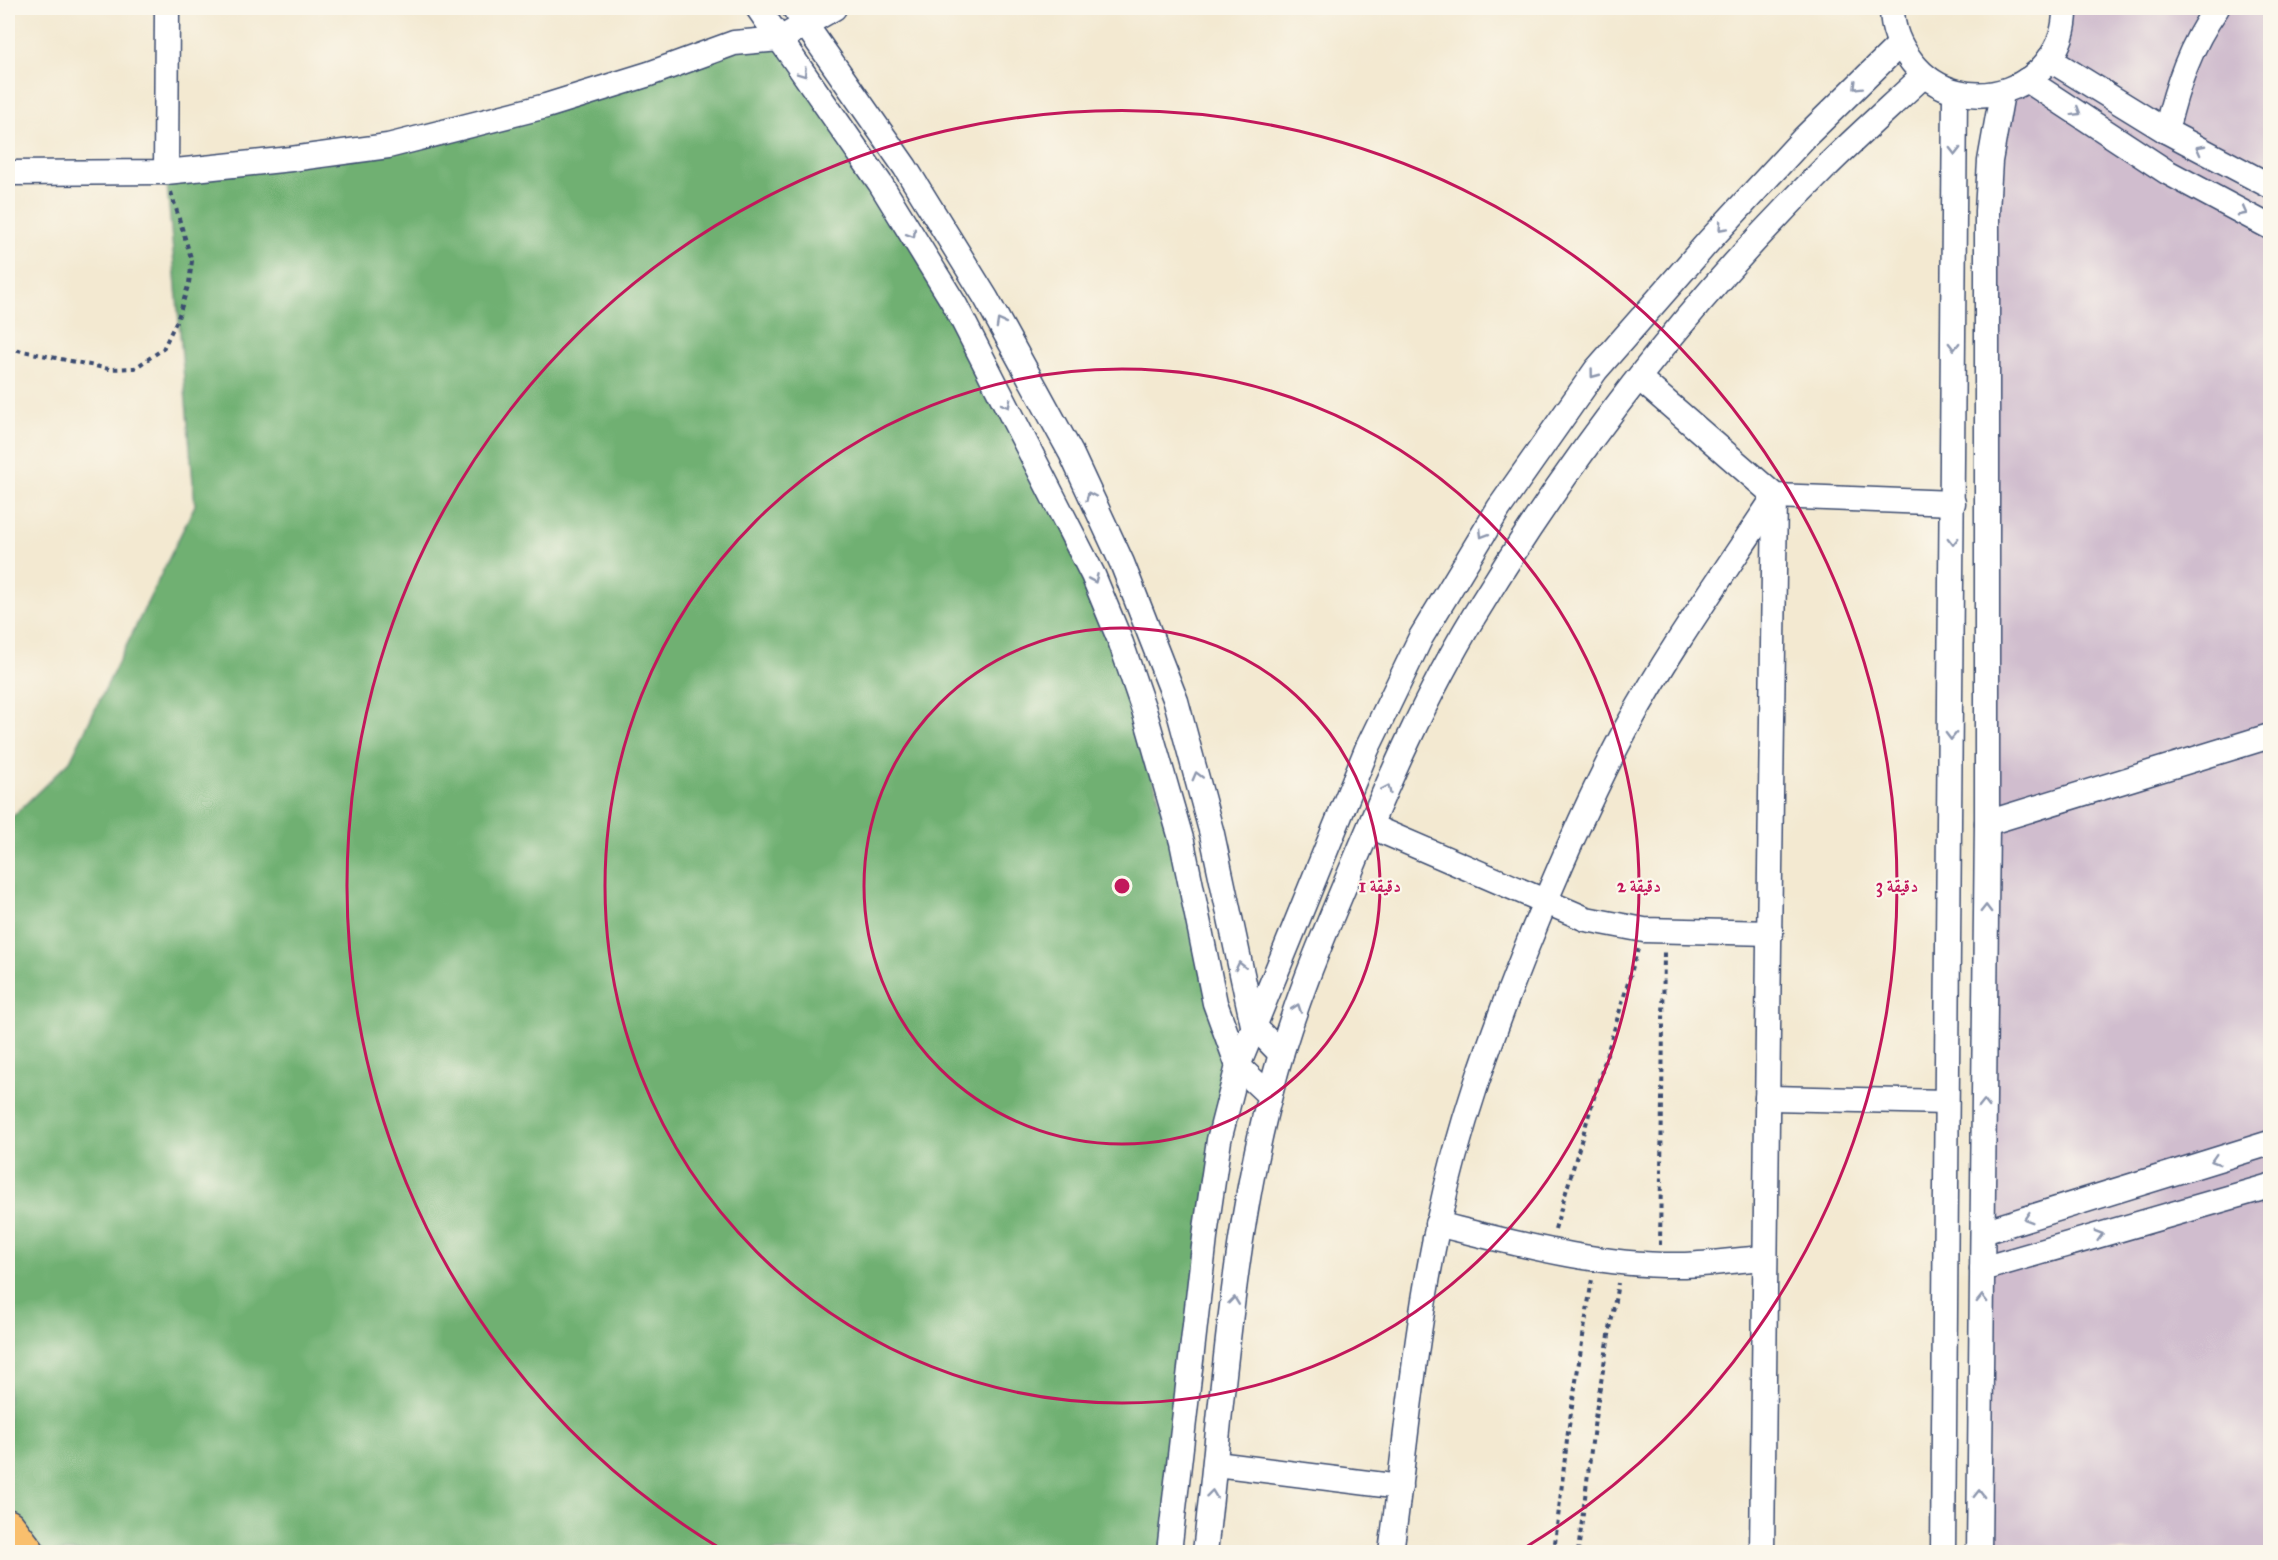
<svg xmlns="http://www.w3.org/2000/svg" width="2278" height="1560" viewBox="0 0 2278 1560" font-family="'IM FELL Great Primer',Amiri,serif">
<style>
.industrial{fill:#d0bdce}
.forest{fill:#70b072;stroke:#467068;stroke-width:1.5}
.lines{fill:none;stroke-linecap:round;stroke-linejoin:round}
.street-casing{stroke:#3b4b6f;stroke-width:27}
.highway-casing{stroke:#3b4b6f;stroke-width:36}
.path{stroke:#3b4b6f;stroke-width:4;stroke-dasharray:4.5 4.5;stroke-linecap:butt}
.street{stroke:#fff;stroke-width:24}
.highway{stroke:#f9bf6d;stroke-width:33}
.oneway{stroke:#8d97ae}
.ring{fill:none;stroke:#c2185b;stroke-width:3}
.centre{fill:#c2185b;stroke:#fbf7ec;stroke-width:3}
.ring-label{font-size:18px;text-anchor:middle;font-weight:bold;fill:#c2185b;stroke:#fbf7ec;stroke-width:4.5;stroke-linejoin:round;paint-order:stroke}
</style>
<rect width="100%" height="100%" fill="#fbf7ec"/>
<filter id="ink" filterUnits="userSpaceOnUse"><feTurbulence type="fractalNoise" baseFrequency=".0167" numOctaves="2"/><feDisplacementMap in="SourceGraphic" scale="12" xChannelSelector="R" yChannelSelector="G"/><feConvolveMatrix kernelMatrix="1 2 1 2 8 2 1 2 1" color-interpolation-filters="sRGB"/></filter>
<filter id="wash" filterUnits="userSpaceOnUse"><feTurbulence type="fractalNoise" baseFrequency=".008" numOctaves="4" result="noise"/><feDisplacementMap in="SourceGraphic" scale="24" xChannelSelector="R" yChannelSelector="G"/><feGaussianBlur stdDeviation="1.35" result="paint"/><feColorMatrix in="noise" values="0 0 0 0 0 0 0 0 0 0 0 0 0 0 0 0 0 1.4 0 .05"/><feComposite in="paint" operator="in"/></filter>
<g filter="url(#wash)">
<rect width="100%" height="100%" fill="#f3e9d1"/>
<!-- industrial -->
<path class="industrial" d="M2057 8H2270V1552H1979L1990 161 2002 93 2049 59Z"/>
<!-- forest -->
<path class="forest" d="M780 39 880 183 1093 575 1238 1066 1169 1552H8V821L70 761 195 505 166 172 291 159Z"/>
</g>
<g filter="url(#ink)">
<g class="lines">
<defs>
<g id="street">
<path d="M758 8 880 183 955 305 1093 575 1121 643 1144 710 1182 842 1215 1003 1238 1066 1269 1095"/>
<path d="M794 8 905 167 986 298 1071 453 1122 563 1176 701 1212 834 1253 1025 1281 1054"/>
<path d="M1892 8C1892 29 1899 45 1912 62 1962 126 2067 89 2065 8"/>
<path d="M2049 59 2166 131 2270 186"/>
<path d="M2027 80 2167 172 2270 227"/>
<path d="M2166 131C2177 85 2190 46 2217 8"/>
<path d="M166 172 167 8"/>
<path d="M8 173 166 172 291 159 388 146 546 106 649 74 734 43 780 39 834 8"/>
<path d="M1639 378 1775 496 1953 503"/>
<path d="M1987 823 2270 736"/>
<path d="M1370 826 1586 919 1644 930 1771 933"/>
<path d="M1767 1098 1946 1102"/>
<path d="M1437 1224C1518 1244 1602 1267 1685 1265 1711 1264 1737 1260 1763 1258"/>
<path d="M1983 1232 2270 1143"/>
<path d="M1982 1269 2270 1186"/>
<path d="M1216 1464 1400 1487"/>
<path d="M1169 1552 1206 1229 1219 1140 1238 1066 1367 749 1421 637 1499 508 1596 370 1708 242 1804 138 1899 45"/>
<path d="M1205 1552C1223 1399 1232 1240 1271 1091 1290 1014 1321 941 1352 868 1388 782 1426 695 1474 616 1572 454 1690 302 1824 169 1856 137 1890 107 1923 76"/>
<path d="M1391 1552C1406 1443 1415 1332 1438 1224 1458 1128 1491 1037 1527 946 1557 872 1589 797 1627 727 1671 647 1725 572 1775 496"/>
<path d="M1762 1552C1763 1200 1772 848 1775 496"/>
<path d="M1943 1552 1955 93"/>
<path d="M1979 1552 1987 823V211L1990 161 2002 93"/>
</g>
<path id="highway" d="M8 1526 28 1552"/>
</defs>
<!-- street casing -->
<use href="#street" class="street-casing"/>
<!-- highway casing -->
<use href="#highway" class="highway-casing"/>
<!-- path -->
<g class="path">
<path d="M8 348 109 369 135 368 163 349 178 318 189 283 192 261 171 192"/>
<path d="M1555 1229 1638 949"/>
<path d="M1660 1245 1664 952"/>
<path d="M1554 1552 1568 1432 1592 1279"/>
<path d="M1578 1552 1596 1411 1618 1283"/>
</g>
<!-- street -->
<use href="#street" class="street"/>
<!-- highway -->
<use href="#highway" class="highway"/>
</g>
<!-- one-way arrows -->
<defs><path id="oneway-chevron" d="M-2-3.5L2.5 0L-2 3.5" fill="none" stroke-width="1.6" stroke-linecap="round" stroke-linejoin="round" transform="scale(1.5)"/></defs>
<g class="oneway">
<use href="#oneway-chevron" transform="translate(803 73) rotate(55)"/>
<use href="#oneway-chevron" transform="translate(1857 86) rotate(135)"/>
<use href="#oneway-chevron" transform="translate(2077 112) rotate(32)"/>
<use href="#oneway-chevron" transform="translate(2200 149) rotate(-152)"/>
<use href="#oneway-chevron" transform="translate(1955 151) rotate(90)"/>
<use href="#oneway-chevron" transform="translate(2243 212) rotate(28)"/>
<use href="#oneway-chevron" transform="translate(1722 227) rotate(133)"/>
<use href="#oneway-chevron" transform="translate(912 234) rotate(58)"/>
<use href="#oneway-chevron" transform="translate(1000 323) rotate(-119)"/>
<use href="#oneway-chevron" transform="translate(1954 346) rotate(90)"/>
<use href="#oneway-chevron" transform="translate(1594 374) rotate(127)"/>
<use href="#oneway-chevron" transform="translate(1007 404) rotate(62)"/>
<use href="#oneway-chevron" transform="translate(1090 496) rotate(-115)"/>
<use href="#oneway-chevron" transform="translate(1483 534) rotate(121)"/>
<use href="#oneway-chevron" transform="translate(1953 541) rotate(90)"/>
<use href="#oneway-chevron" transform="translate(1094 579) rotate(66)"/>
<use href="#oneway-chevron" transform="translate(1951 736) rotate(91)"/>
<use href="#oneway-chevron" transform="translate(1197 776) rotate(-105)"/>
<use href="#oneway-chevron" transform="translate(1387 789) rotate(-65)"/>
<use href="#oneway-chevron" transform="translate(1986 909) rotate(-89)"/>
<use href="#oneway-chevron" transform="translate(1240 966) rotate(-103)"/>
<use href="#oneway-chevron" transform="translate(1297 1008) rotate(-71)"/>
<use href="#oneway-chevron" transform="translate(1984 1104) rotate(-89)"/>
<use href="#oneway-chevron" transform="translate(2215 1160) rotate(163)"/>
<use href="#oneway-chevron" transform="translate(2028 1218) rotate(163)"/>
<use href="#oneway-chevron" transform="translate(2099 1235) rotate(-16)"/>
<use href="#oneway-chevron" transform="translate(1982 1299) rotate(-89)"/>
<use href="#oneway-chevron" transform="translate(1234 1301) rotate(-83)"/>
<use href="#oneway-chevron" transform="translate(1212 1494) rotate(-83)"/>
<use href="#oneway-chevron" transform="translate(1979 1494) rotate(-89)"/>
</g>
</g>
<!-- distance rings -->
<g class="ring">
<circle cx="1122" cy="886" r="258"/>
<circle cx="1122" cy="886" r="517"/>
<path d="M723 1550A775 775 0 1 1 1521 1550"/>
</g>
<circle cx="1122" cy="886" r="9" class="centre"/>
<g class="ring-label">
<text x="1380" y="892">1 دقيقة</text>
<text x="1639" y="892">2 دقيقة</text>
<text x="1897" y="892">3 دقيقة</text>
</g>
<!-- margin -->
<rect width="2278" height="1560" fill="none" stroke="#fbf7ec" stroke-width="30"/>
</svg>
